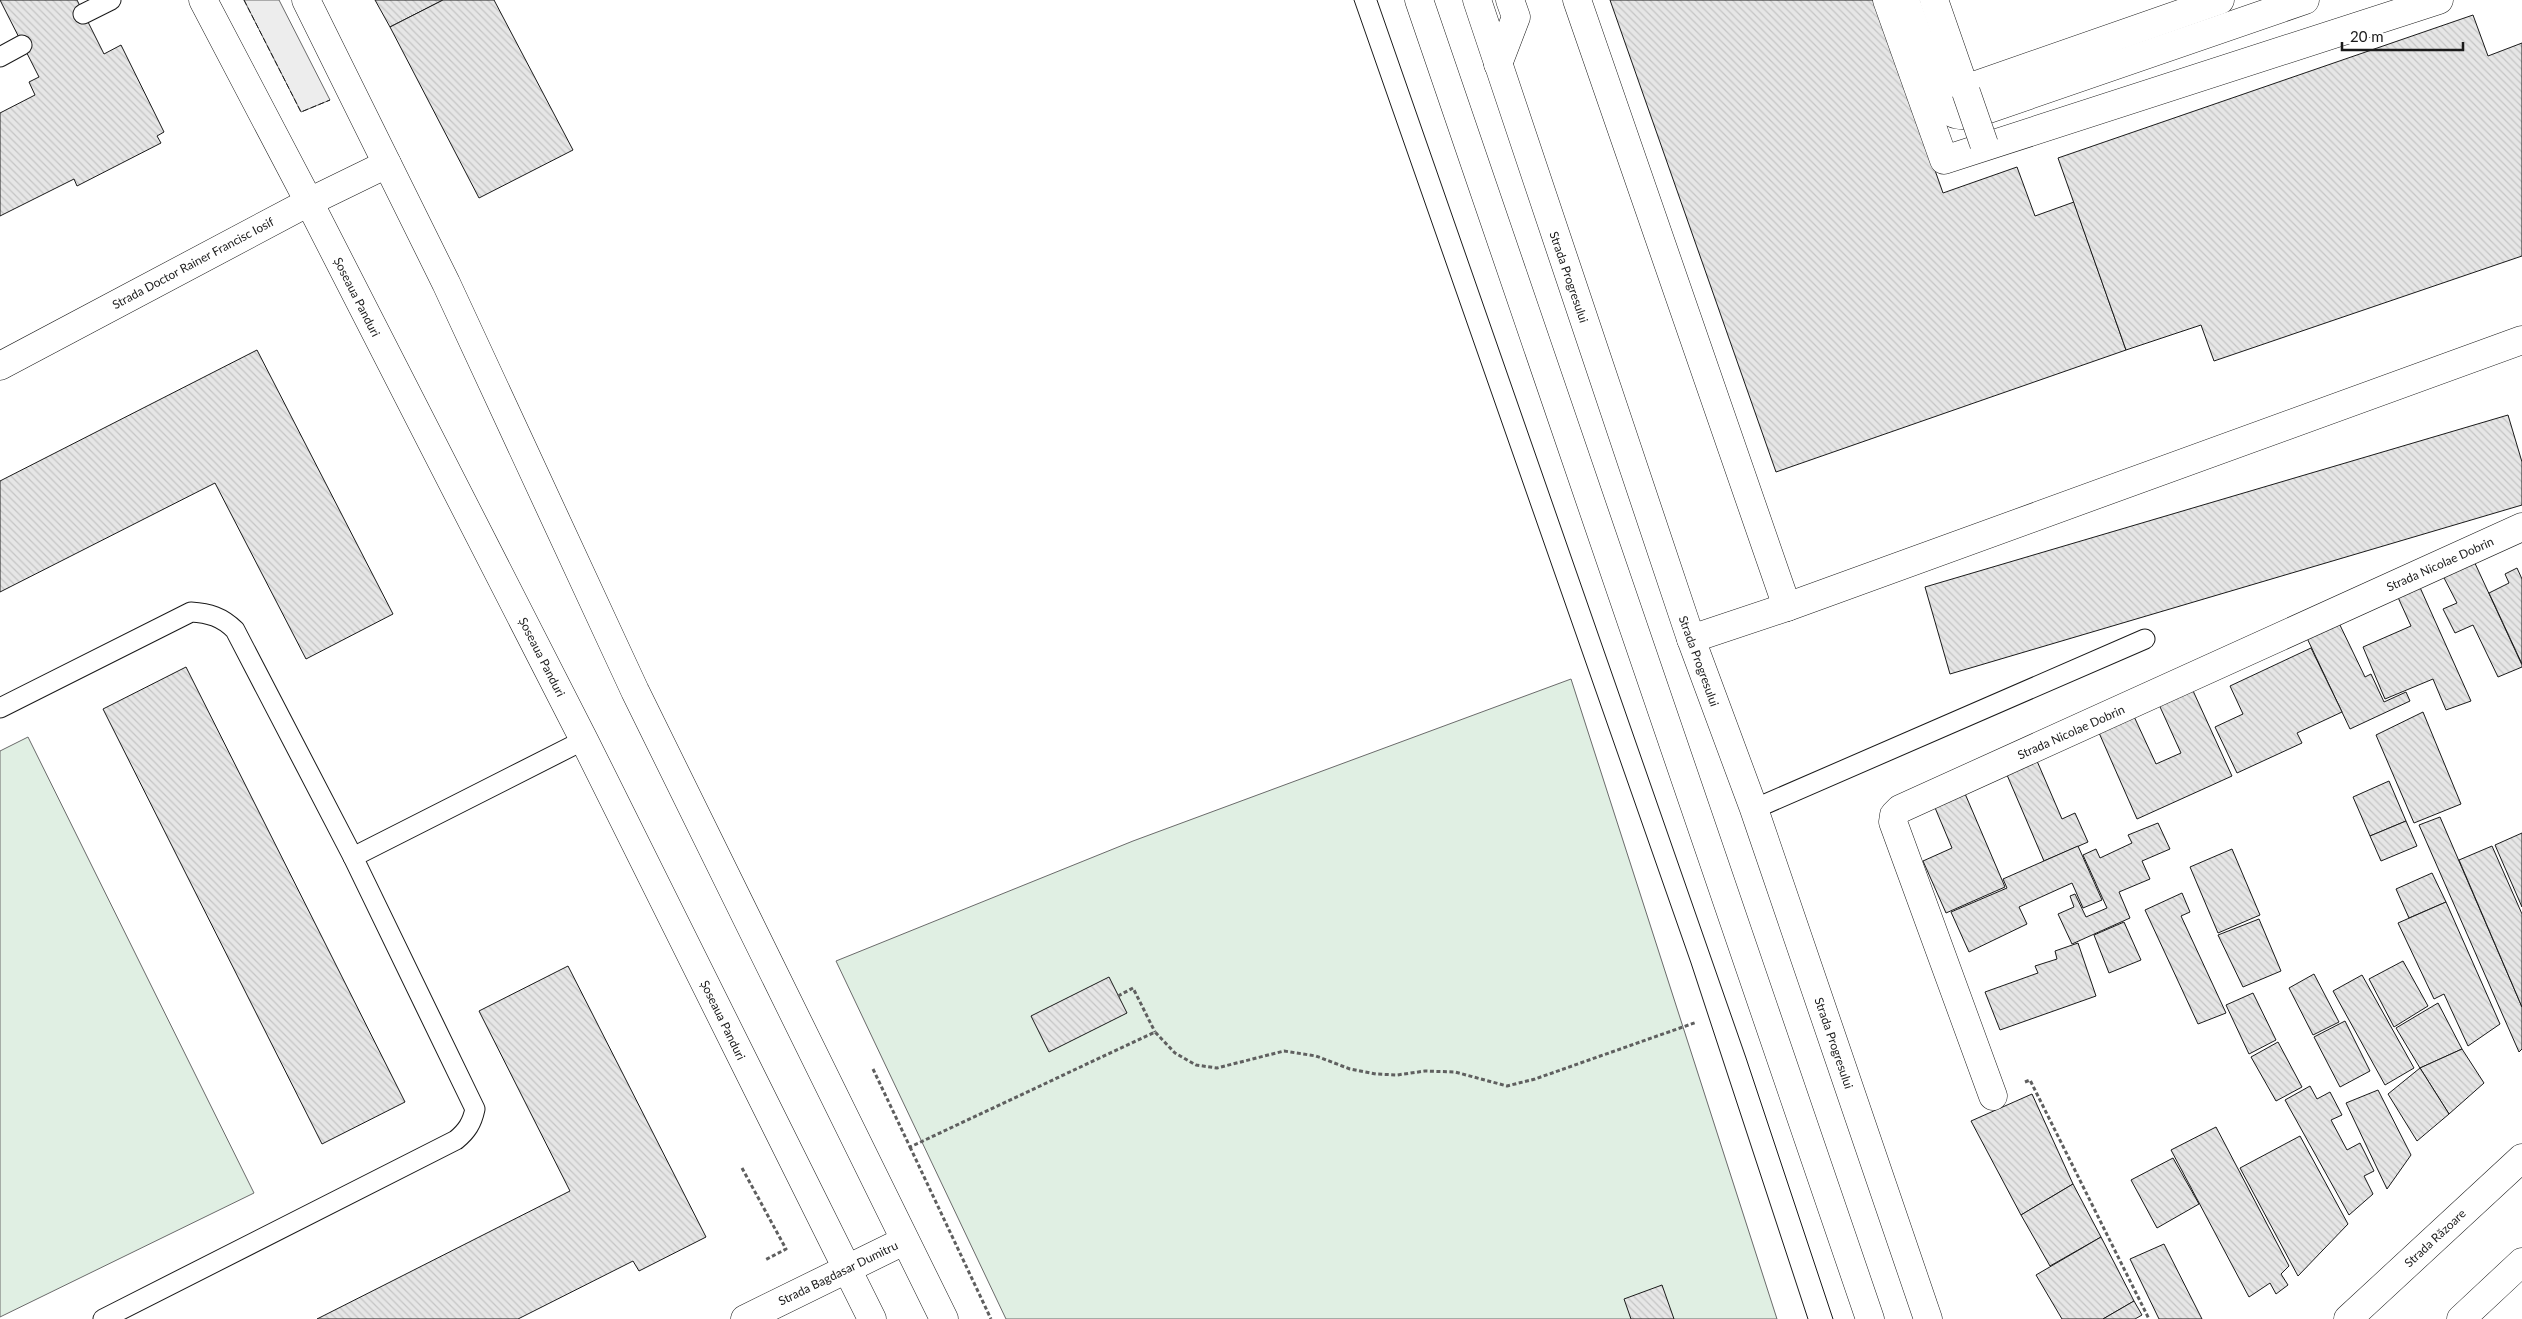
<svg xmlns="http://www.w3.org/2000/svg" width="2522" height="1319" viewBox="0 0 2522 1319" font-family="Lato,sans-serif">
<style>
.green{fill:#e0efe3;stroke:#6a6a6a}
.parking{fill:#ededed;stroke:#6a6a6a}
.building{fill:url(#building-back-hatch);stroke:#1a1a1a}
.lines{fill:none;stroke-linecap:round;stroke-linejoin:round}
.service-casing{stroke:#1a1a1a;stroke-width:21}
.pedestrian-casing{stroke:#1a1a1a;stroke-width:29}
.minor-casing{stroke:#1a1a1a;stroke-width:29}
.secondary-casing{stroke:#1a1a1a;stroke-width:29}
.primary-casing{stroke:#1a1a1a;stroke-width:29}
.path{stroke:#5f5f5f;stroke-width:3;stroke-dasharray:4 2.5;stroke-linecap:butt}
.service{stroke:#fff;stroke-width:19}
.pedestrian{stroke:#fff;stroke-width:28}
.minor{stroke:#fff;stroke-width:28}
.secondary{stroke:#fff;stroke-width:28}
.primary{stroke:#fff;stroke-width:28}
.tram{stroke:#1a1a1a;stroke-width:1}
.pedestrian-bridge-casing{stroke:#1a1a1a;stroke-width:29;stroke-linecap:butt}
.pedestrian-bridge{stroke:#fff;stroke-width:28}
.fence{stroke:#1a1a1a;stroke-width:1;stroke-dasharray:6 2.5;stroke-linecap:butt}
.labels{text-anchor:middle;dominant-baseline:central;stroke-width:4;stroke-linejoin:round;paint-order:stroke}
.street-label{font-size:12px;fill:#1a1a1a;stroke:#fff}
</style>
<defs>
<pattern id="building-back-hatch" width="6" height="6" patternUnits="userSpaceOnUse" patternTransform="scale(1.25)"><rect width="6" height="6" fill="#e6e6e6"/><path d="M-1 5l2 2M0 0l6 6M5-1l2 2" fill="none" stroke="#c5c5c5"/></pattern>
</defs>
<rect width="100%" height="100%" fill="#fff"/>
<!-- green -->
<g class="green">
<path d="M1571 679 1777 1319H1006L836 961 1133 841Z"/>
<path d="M28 737 254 1193 0 1317V751Z"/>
</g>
<!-- parking -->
<path class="parking" d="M244 0H279L330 100 301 112Z"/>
<!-- building -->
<g class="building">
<path d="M0 0H77L104 54 121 45 164 132 157 136 161 143 77 186 74 179 0 216V113L35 95 29 82 39 77Z"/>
<path d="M375 0H443L390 27Z"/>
<path d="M443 0H494L573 150 479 198 390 27Z"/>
<path d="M1610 0H1875L1943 193 2017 167 2035 216 2074 202 2126 350 1776 472Z"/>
<path d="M2473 15 2488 56 2522 43V256L2214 361 2201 325 2126 350 2058 158Z"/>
<path d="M257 350 393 614 306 659 215 483 0 592V481Z"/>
<path d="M2508 415 2522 462V505L1950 674 1925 587Z"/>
<path d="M2473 559 2522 665V667L2498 677 2473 625 2455 633 2443 609 2457 603 2442 574Z"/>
<path d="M2517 568 2522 579V664L2489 593 2509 583 2505 574Z"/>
<path d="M2418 583 2471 701 2446 710 2433 679 2385 699 2363 647 2411 626 2396 593Z"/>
<path d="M2338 621 2365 677 2371 674 2384 702 2406 692 2410 701 2350 729 2306 636Z"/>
<path d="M2311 648 2342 712 2297 733 2302 743 2237 773 2215 727 2243 714 2230 686Z"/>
<path d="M186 667 405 1102 322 1144 103 709Z"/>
<path d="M2189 682 2232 776 2137 819 2096 726 2131 710 2156 764 2181 753 2156 698Z"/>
<path d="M2423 712 2461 804 2414 823 2376 735Z"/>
<path d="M2037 761 2062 819 2075 813 2088 842 2044 861 2007 775Z"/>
<path d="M2389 781 2406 821 2370 836 2353 797Z"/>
<path d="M1963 789 2005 887 1946 913 1923 861 1952 848 1933 803Z"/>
<path d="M2440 817 2522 1007V1049L2519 1052 2419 825Z"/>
<path d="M2406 821 2417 846 2381 861 2370 836Z"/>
<path d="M2158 823 2170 849 2142 861 2150 879 2119 892 2130 918 2072 944 2058 914 2074 907 2070 896 2075 894 2086 917 2107 908 2083 855 2096 849 2100 858 2132 843 2128 835Z"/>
<path d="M2522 833V907L2495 845Z"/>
<path d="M2078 846 2102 900 2083 908 2072 883 2019 907 2027 924 1969 952 1951 912 2007 888 2003 879Z"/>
<path d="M2492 846 2522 914V1007L2459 860Z"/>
<path d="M2232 849 2260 915 2218 933 2190 867Z"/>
<path d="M2432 873 2446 902 2409 918 2396 889Z"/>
<path d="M2182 893 2190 912 2181 916 2226 1013 2198 1024 2145 910Z"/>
<path d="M2446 902 2500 1024 2468 1046 2444 994 2434 999 2398 923Z"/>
<path d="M2259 919 2281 971 2243 987 2218 935Z"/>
<path d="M2124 922 2141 960 2109 973 2094 935Z"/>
<path d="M2078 943 2096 996 2000 1030 1985 992 2038 973 2035 966 2057 959 2055 951Z"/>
<path d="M2403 961 2428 1006 2394 1027 2369 979Z"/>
<path d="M568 966 706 1237 639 1271 633 1261 518 1319H317L570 1191 479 1011Z"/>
<path d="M2314 974 2339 1022 2313 1035 2289 988Z"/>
<path d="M2362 975 2414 1068 2385 1085 2333 991Z"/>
<path d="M1109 977 1127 1013 1049 1052 1031 1016Z"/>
<path d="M2253 993 2276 1040 2249 1054 2226 1005Z"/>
<path d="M2438 1003 2462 1049 2420 1068 2396 1028Z"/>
<path d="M2345 1021 2370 1071 2340 1087 2314 1037Z"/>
<path d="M2278 1042 2302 1087 2276 1101 2251 1057Z"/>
<path d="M2462 1049 2484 1083 2449 1114 2420 1068Z"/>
<path d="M2420 1068 2449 1114 2417 1141 2388 1094Z"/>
<path d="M2310 1086 2317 1099 2330 1092 2342 1115 2331 1120 2347 1150 2360 1143 2374 1171 2364 1176 2373 1194 2349 1215 2285 1100Z"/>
<path d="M2378 1090 2411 1155 2387 1189 2346 1103Z"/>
<path d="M2032 1094 2073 1184 2021 1215 1971 1121Z"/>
<path d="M2216 1127 2289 1266 2281 1274 2288 1285 2276 1294 2270 1283 2249 1297 2171 1150Z"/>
<path d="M2300 1136 2348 1224 2298 1276 2240 1168Z"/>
<path d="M2173 1158 2199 1204 2157 1228 2131 1180Z"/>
<path d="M2073 1184 2101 1237 2050 1266 2021 1215Z"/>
<path d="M2101 1237 2134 1301 2103 1319H2062L2036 1275Z"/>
<path d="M2164 1244 2202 1319H2159L2130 1259Z"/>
<path d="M1662 1285 1674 1319H1631L1624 1299Z"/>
<path d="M2134 1301 2142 1315 2135 1319H2103Z"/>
</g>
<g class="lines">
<defs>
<g id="service">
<path d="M83 14 111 0"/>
<path d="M0 57 22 45"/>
<path d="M0 708 191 612C209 613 222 617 235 630L353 857 584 740"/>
<path d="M1754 809 2145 639"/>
<path d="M103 1319 456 1140C467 1131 472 1123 475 1109L353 857"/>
</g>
<g id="pedestrian">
<path d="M1577 0 1787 607"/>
<path d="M1887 0 1944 160 2439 0"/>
<path d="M1934 0 1965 89 2220 0"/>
<path d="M1691 639 1787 607 2522 340"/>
</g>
<g id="minor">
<path d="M1905 0 1943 107C1954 116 1960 116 1974 114L2305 0"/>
<path d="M1498 64 1516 17 1510 0"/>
<path d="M1993 1096 1893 822 1894 815 1900 809 2522 527"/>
</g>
<g id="secondary">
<path d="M1419 0 1870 1319"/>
<path d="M1477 0 1691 639 1754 809 1928 1319"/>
<path d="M0 366 309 202 387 164"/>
<path d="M745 1319 904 1241"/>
<path d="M2348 1319 2522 1158"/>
<path d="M2461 1319 2522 1262"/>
</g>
<g id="primary">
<path d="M203 0 309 202 584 740 872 1319"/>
<path d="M306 0 446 283 635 691 944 1319"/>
</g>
</defs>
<!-- service casing -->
<use href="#service" class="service-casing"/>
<!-- pedestrian casing -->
<use href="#pedestrian" class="pedestrian-casing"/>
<!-- minor casing -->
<use href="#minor" class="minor-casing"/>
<!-- secondary casing -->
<use href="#secondary" class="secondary-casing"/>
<!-- primary casing -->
<use href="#primary" class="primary-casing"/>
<!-- path -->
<g class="path">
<path d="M1118 996 1133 988 1155 1032"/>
<path d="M873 1069 910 1147 1155 1032 1175 1053 1196 1065 1217 1068 1284 1051 1316 1056 1350 1069 1376 1074 1397 1075 1425 1071 1455 1072 1507 1086 1535 1079 1697 1022"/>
<path d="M2025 1082 2030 1080 2149 1319"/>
<path d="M910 1147 991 1319"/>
<path d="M742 1168 786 1249 765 1260"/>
</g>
<!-- service -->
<use href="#service" class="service"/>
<!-- pedestrian -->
<use href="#pedestrian" class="pedestrian"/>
<!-- minor -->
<use href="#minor" class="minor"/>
<!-- secondary -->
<use href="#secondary" class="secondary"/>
<!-- primary -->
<use href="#primary" class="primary"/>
<!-- tram -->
<g class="tram">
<path d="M1354 0 1691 963 1808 1319"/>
<path d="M1377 0 1746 1058 1833 1319"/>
</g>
<defs>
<path id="pedestrian-bridge" d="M1966 92 1984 144"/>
</defs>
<!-- pedestrian-bridge casing -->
<use href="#pedestrian-bridge" class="pedestrian-bridge-casing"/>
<!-- pedestrian-bridge -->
<use href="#pedestrian-bridge" class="pedestrian-bridge"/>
<!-- fence -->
<path class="fence" d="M244 0 301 112 330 100"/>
</g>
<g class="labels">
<!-- street labels -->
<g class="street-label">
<text transform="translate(193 263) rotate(-28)">Strada Doctor Rainer Francisc Iosif</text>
<text transform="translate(1569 277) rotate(71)">Strada Progresului</text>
<text transform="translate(357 297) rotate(63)">Șoseaua Panduri</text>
<text transform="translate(2440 564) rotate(-24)">Strada Nicolae Dobrin</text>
<text transform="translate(542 657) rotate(63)">Șoseaua Panduri</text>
<text transform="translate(1699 661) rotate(70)">Strada Progresului</text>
<text transform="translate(2071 732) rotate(-24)">Strada Nicolae Dobrin</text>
<text transform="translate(723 1020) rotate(64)">Șoseaua Panduri</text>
<text transform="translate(1834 1043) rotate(71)">Strada Progresului</text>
<text transform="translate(2435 1238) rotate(-43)">Strada Răzoare</text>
<text transform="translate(838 1273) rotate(-26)">Strada Bagdasar Dumitru</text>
</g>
</g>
<!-- scale -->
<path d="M2342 42v8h121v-8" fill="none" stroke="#1a1a1a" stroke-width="2.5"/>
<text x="2350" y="42" font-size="15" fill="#1a1a1a" stroke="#ffffff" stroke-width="4" paint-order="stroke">20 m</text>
</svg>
